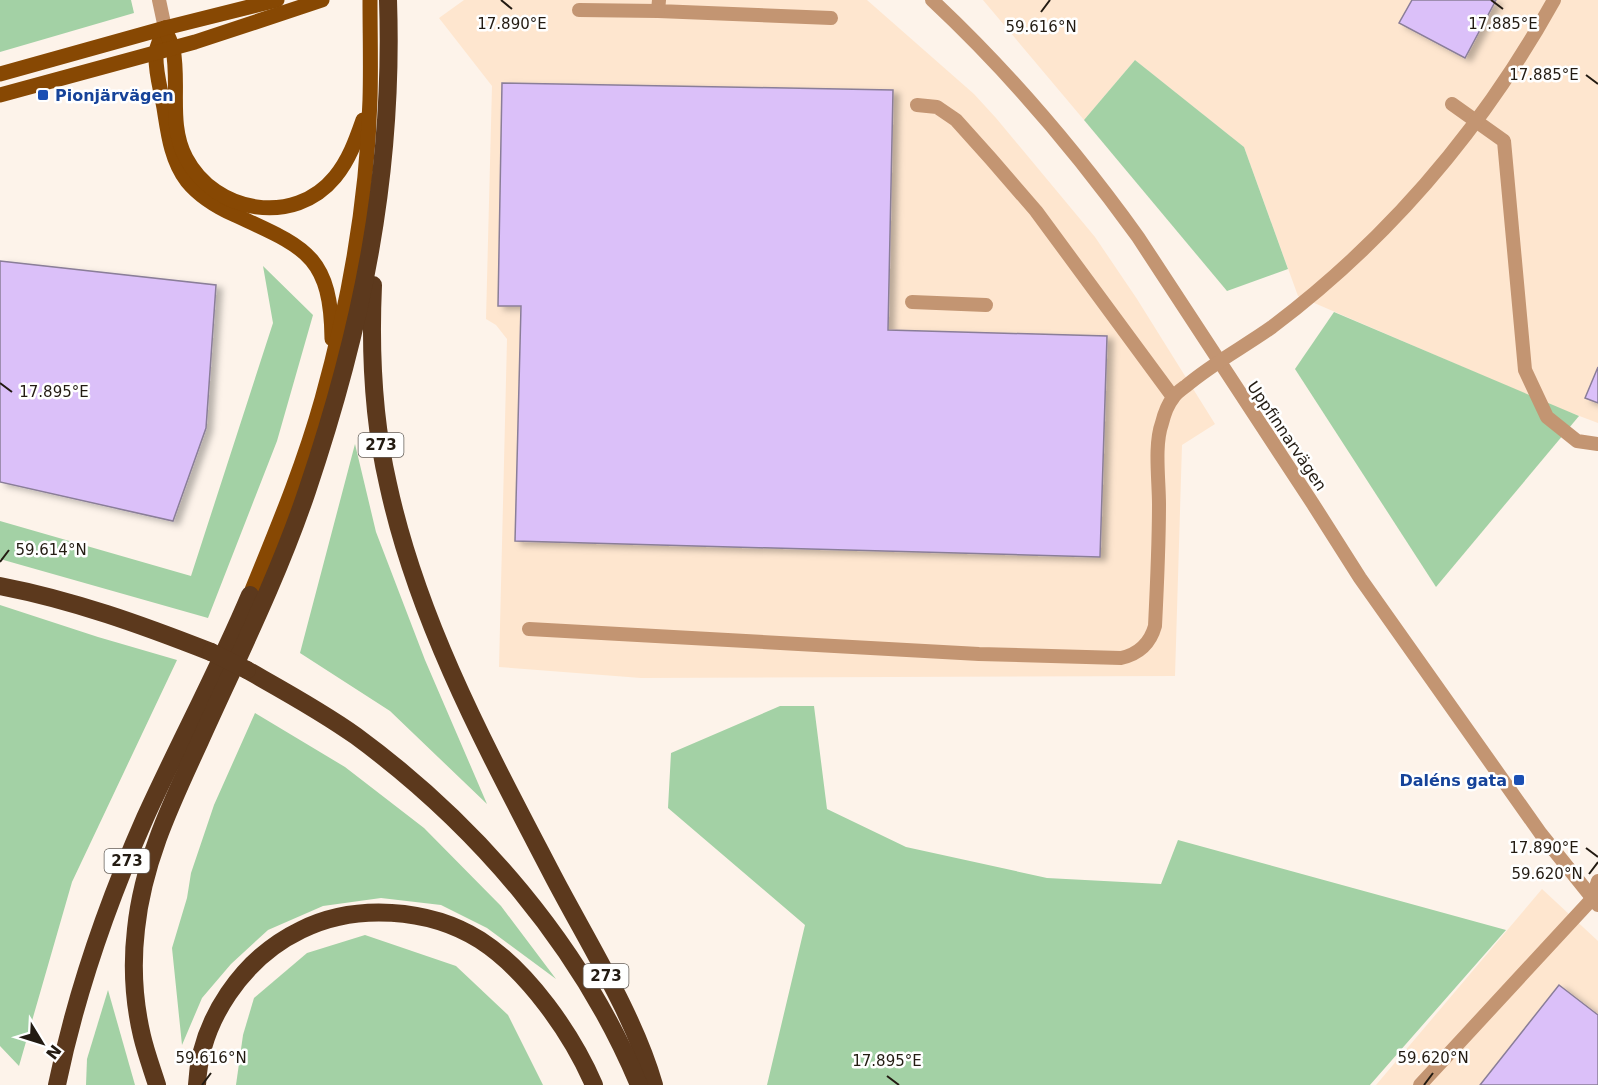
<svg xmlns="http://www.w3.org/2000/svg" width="1598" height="1085" viewBox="0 0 1598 1085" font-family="'DejaVu Sans',sans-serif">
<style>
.built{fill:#fee6cf}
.green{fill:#a3d1a5}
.building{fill:#dbc0f9;stroke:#8a7e98;stroke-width:1.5;filter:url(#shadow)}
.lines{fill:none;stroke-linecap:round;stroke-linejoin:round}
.minor{stroke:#c39572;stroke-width:14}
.major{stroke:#874803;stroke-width:15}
.highway{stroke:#5c391d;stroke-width:18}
.highway-bridge{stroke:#5c391d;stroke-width:18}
.ticks{fill:none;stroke:#231b12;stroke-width:2}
.transit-dot{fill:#1a4fb4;stroke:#fff;stroke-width:2}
.labels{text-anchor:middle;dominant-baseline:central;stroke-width:5;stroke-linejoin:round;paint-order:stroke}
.shield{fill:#fff;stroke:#655f59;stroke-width:1.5}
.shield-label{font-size:15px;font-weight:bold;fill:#231b12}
.transit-label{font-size:16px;font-weight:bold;fill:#164399;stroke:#fff;text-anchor:start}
.street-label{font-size:16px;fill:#231b12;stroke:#fff}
.ticks-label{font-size:15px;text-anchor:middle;fill:#231b12;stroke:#fff;stroke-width:5;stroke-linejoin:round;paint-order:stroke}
</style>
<defs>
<filter id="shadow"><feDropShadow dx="6" dy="3.5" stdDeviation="3" flood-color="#0004"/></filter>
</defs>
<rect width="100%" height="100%" fill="#fdf3ea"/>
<!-- built -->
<g class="built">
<path d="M464 0H867L974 94 996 118 1095 237 1137 299 1215 424 1182 445 1175 676 641 678 499 667 507 339 496 325 486 319 492 86 439 18Z"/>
<path d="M983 0H1598V423L1553 406 1298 296 1244 147 1135 60 1084 120Z"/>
<path d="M1542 889 1598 941V1085H1376Z"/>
</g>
<!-- green -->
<g class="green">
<path d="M0 0H131L134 13 0 52Z"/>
<path d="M1135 60 1244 147 1288 269 1227 291 1084 120Z"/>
<path d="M263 266 313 315 277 441 208 618 0 559V521L191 576 273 323Z"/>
<path d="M1334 312 1579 416 1436 587 1295 369Z"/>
<path d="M355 444 376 532 425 660 487 804 390 711 300 653Z"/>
<path d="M0 605 98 637 177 660 72 882 19 1066 0 1046Z"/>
<path d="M780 706H814L827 809 906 847 1047 878 1161 884 1178 840 1506 930 1370 1085H767L805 925 668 808 671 753Z"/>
<path d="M255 713 345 767 424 828 501 906 556 979 487 928 441 905 381 898 323 906 268 930 231 964 202 998 182 1045 172 948 187 898 191 873 214 805Z"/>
<path d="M365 935 456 966 508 1015 543 1085H236L243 1035 254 998 307 953Z"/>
<path d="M108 990 135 1085H86L87 1059Z"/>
</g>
<!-- building -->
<g class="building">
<path d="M1412 0H1496L1465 58 1399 23Z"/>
<path d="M502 83 893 90 888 330 1107 336 1100 557 515 541 521 306H498Z"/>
<path d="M0 261 216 285 206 428 173 521 0 482Z"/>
<path d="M1598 367V403L1585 398Z"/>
<path d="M1559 985 1598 1015V1085H1480Z"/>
</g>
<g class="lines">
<!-- minor -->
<g class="minor">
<path d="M159 0 165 28"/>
<path d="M659 0 658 11 831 18"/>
<path d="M932 0C1009 72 1076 151 1138 237L1313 504 1360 578 1541 834 1598 905"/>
<path d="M579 10 658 11"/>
<path d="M1452 104 1504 141 1525 370 1547 417 1577 441 1598 444"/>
<path d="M917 105 937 107 956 120 991 159 1036 211 1173 397"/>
<path d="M912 302 986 305"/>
<path d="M529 629 979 654 1121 658C1139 654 1150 644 1155 626 1157 586 1159 545 1159 504 1159 480 1154 445 1162 423 1164 415 1168 404 1173 398 1176 393 1182 389 1186 386 1213 363 1244 347 1272 327 1390 238 1483 128 1554 0"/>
<path d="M1420 1085 1592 899 1598 881"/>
</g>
<!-- major -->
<g class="major">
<path d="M165 28C162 36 156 46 156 54 155 72 161 90 164 108 168 133 171 160 187 181 200 197 217 207 235 215 304 247 331 254 332 339"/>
<path d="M165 28C167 35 171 42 173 49 180 84 168 125 186 158 215 213 294 227 335 177 349 160 356 140 363 120"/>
<path d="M0 74 165 28 277 0"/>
<path d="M0 95 195 42 322 0"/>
<path d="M250 595C276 531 303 467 322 399 349 302 367 201 370 100 371 67 370 33 370 0"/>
</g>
<!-- highway -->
<g class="highway">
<path d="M373 285C370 351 373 419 388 484 418 623 488 751 553 876 587 941 634 1015 654 1085"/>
<path d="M0 586C73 600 142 625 211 652"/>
<path d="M247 670C284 691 321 711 356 736 477 825 581 946 639 1085"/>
<path d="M57 1085C76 993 107 904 145 818 179 743 218 671 250 595"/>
<path d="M157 1085C152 1069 146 1053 142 1036 134 1002 132 963 136 929 143 861 172 802 200 741 237 659 278 577 307 491 362 328 394 173 388 0"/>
<path d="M197 1085C200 1020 243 958 301 930 355 903 429 908 480 940 528 971 572 1034 594 1085"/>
</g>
<!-- highway-bridge -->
<path class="highway-bridge" d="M211 652 247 670"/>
</g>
<!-- ticks -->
<path class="ticks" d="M501 0 512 9M1491 0 1503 9M1041 12 1050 0M1586 75 1598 84M0 383 12 392M0 562 9 550M1586 848 1598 857M1589 874 1598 862M887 1076 899 1085M202 1085 211 1073M1424 1085 1433 1073"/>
<!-- markers -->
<g class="transit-dot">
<rect x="37" y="89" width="12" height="12" rx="3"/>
<rect x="1513" y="774" width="12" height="12" rx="3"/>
</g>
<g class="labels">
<!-- shield labels -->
<g class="shield">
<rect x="358.5" y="433" width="45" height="24" rx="4.5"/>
<rect x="104.5" y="849" width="45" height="24" rx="4.5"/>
<rect x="583.5" y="964" width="45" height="24" rx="4.5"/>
</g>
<g class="shield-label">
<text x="381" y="445">273</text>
<text x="127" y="861">273</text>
<text x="606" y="976">273</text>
</g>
<!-- transit labels -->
<g class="transit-label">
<text x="55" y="95">Pionjärvägen</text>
<text x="1507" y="780" text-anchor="end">Daléns gata</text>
</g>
<!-- street labels -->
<g class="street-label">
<text transform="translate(1287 436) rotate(56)">Uppfinnarvägen</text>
</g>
</g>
<g class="ticks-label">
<text x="512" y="29">17.890°E</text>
<text x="1503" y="29">17.885°E</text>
<text x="1041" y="32">59.616°N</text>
<text x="1544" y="80">17.885°E</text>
<text x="54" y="397">17.895°E</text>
<text x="51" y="555">59.614°N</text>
<text x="1544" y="853">17.890°E</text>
<text x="1547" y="879">59.620°N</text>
<text x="211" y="1063">59.616°N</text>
<text x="1433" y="1063">59.620°N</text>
<text x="887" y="1066">17.895°E</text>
</g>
<!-- north arrow -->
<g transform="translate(42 1043) rotate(128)" stroke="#ffffff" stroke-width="4.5" paint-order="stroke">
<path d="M0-4.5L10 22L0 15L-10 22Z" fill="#231b12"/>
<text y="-9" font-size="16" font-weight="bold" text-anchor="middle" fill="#231b12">N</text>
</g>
</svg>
